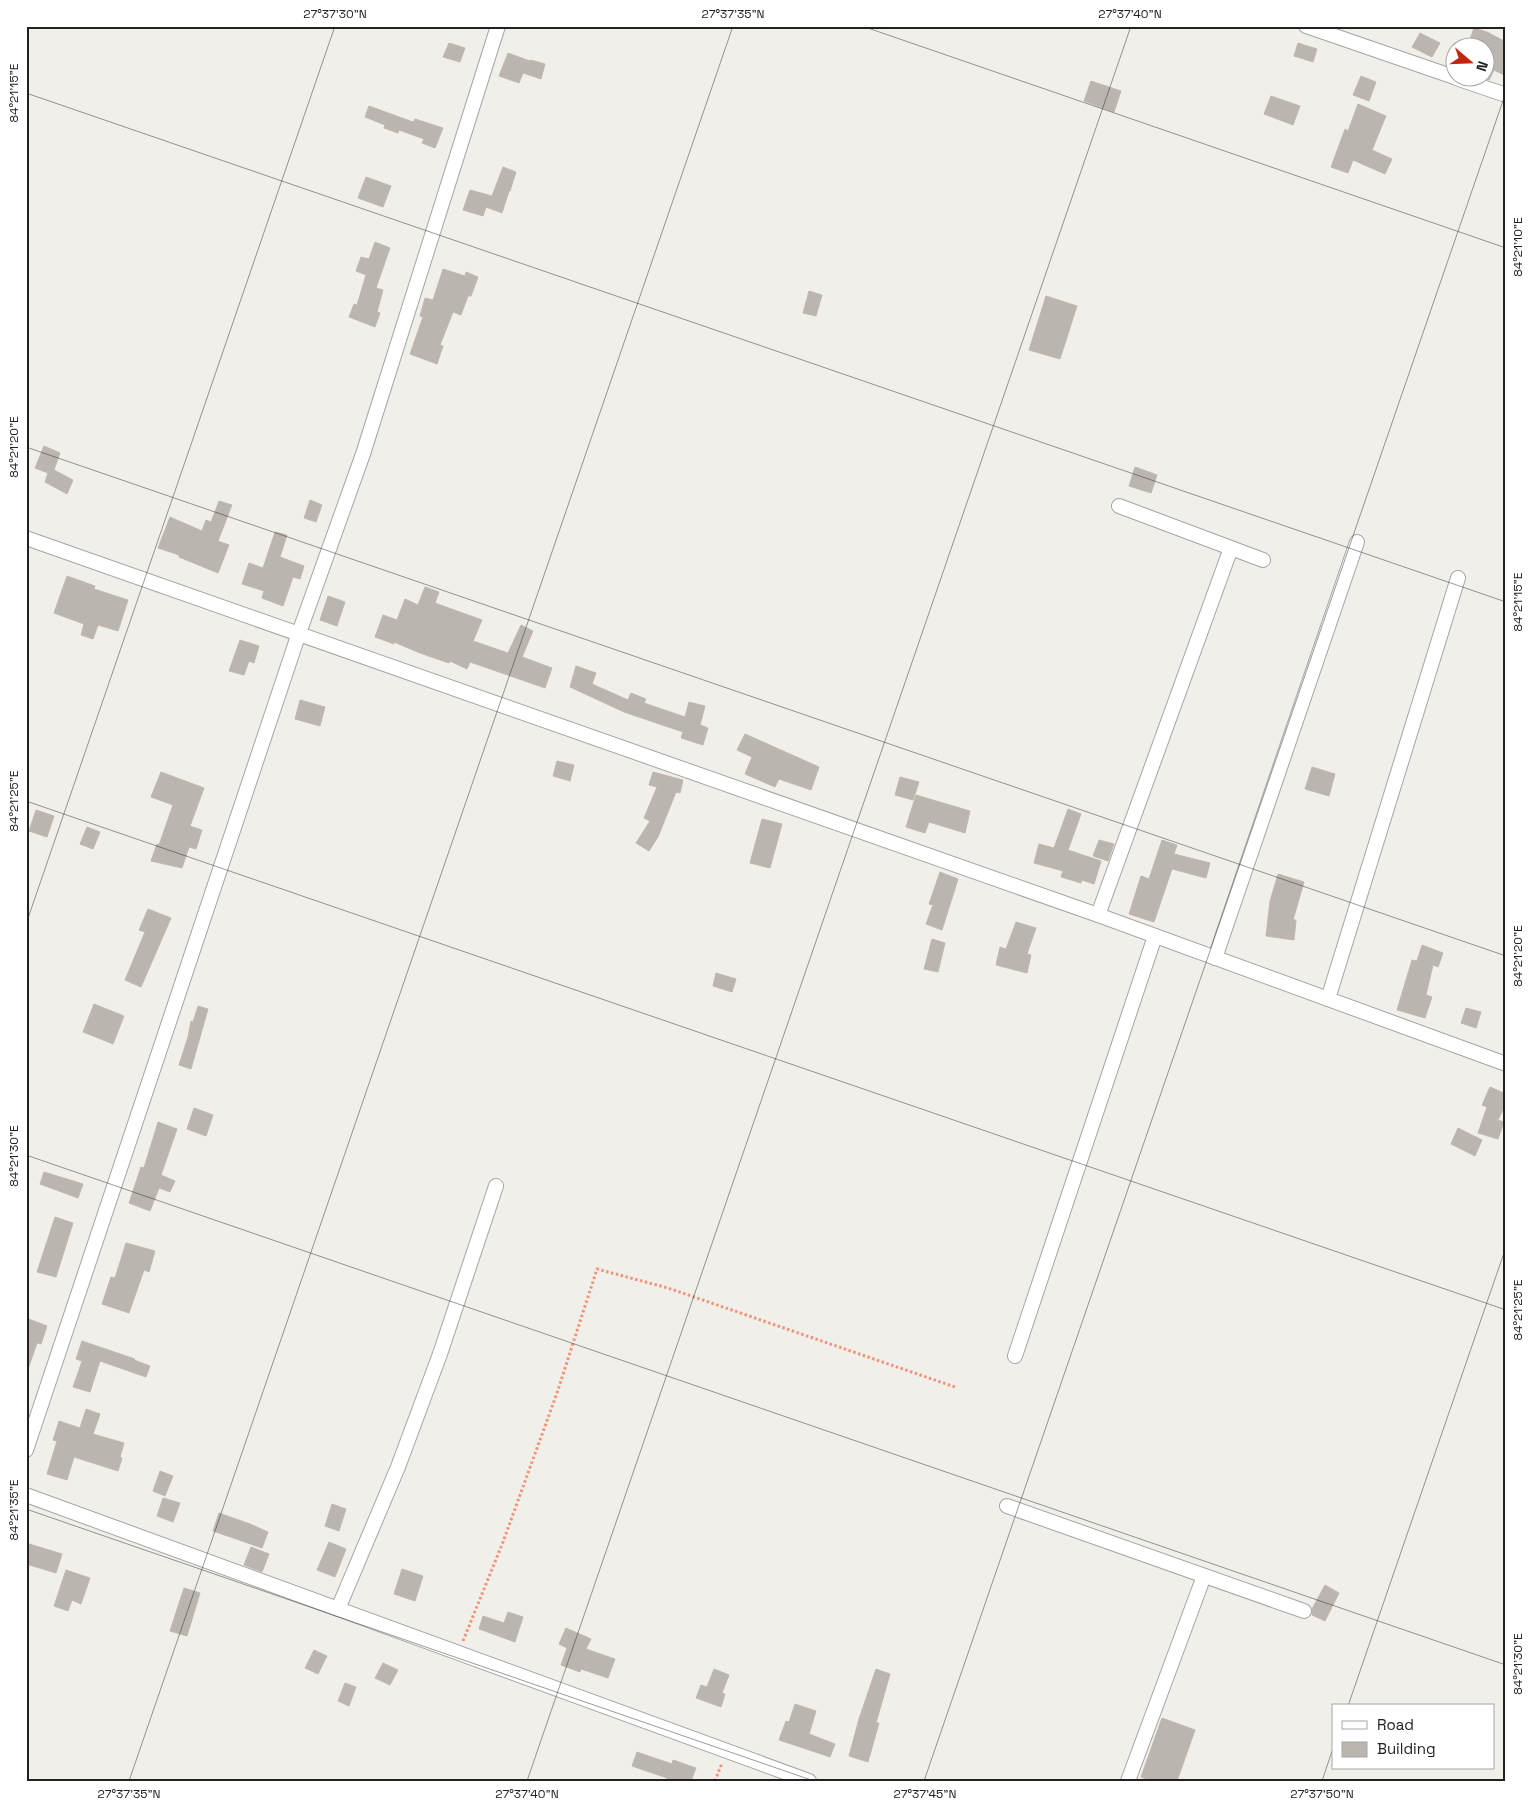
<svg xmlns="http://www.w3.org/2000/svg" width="1532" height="1807" viewBox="0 0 1532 1807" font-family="'Space Grotesk',sans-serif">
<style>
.building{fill:#bab5ae;stroke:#c2b8ac}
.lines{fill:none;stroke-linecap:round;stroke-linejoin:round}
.street-casing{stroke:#a5a5a5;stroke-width:16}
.path{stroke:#f0947a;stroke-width:3;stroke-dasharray:2.5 2.5;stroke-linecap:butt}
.street{stroke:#fff;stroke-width:14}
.ticks{fill:none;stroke:#212121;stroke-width:1;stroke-opacity:0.45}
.neatline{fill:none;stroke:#212121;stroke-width:2}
.ticks-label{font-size:12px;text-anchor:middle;fill:#212121}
</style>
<rect width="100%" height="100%" fill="#f1efe9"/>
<!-- building -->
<g class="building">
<path d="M1474 28 1487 32 1506 42V76L1494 70 1489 80 1484 78V48H1467Z"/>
<path d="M1420 33 1440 43 1432 57 1412 47Z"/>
<path d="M449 43 465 48 460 62 443 57Z"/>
<path d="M1298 43 1317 49 1313 62 1294 56Z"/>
<path d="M508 53 530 61 531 60 545 64 541 79 523 73 519 83 499 76Z"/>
<path d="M1361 76 1376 82 1369 101 1353 95Z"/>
<path d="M1091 81 1121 91 1114 112 1084 101Z"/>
<path d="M1271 96 1300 106 1293 125 1264 114Z"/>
<path d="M1358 104 1386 116 1372 150 1392 159 1385 174 1353 160 1348 173 1331 167 1345 129 1348 131Z"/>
<path d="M369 106 413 122 415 119 443 128 435 148 422 143 424 139 399 130 398 133 384 128 385 125 365 117Z"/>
<path d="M503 167 516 172 510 191H509L502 213 486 207 483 216 463 210 470 190 492 196Z"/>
<path d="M366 177 391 186 383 207 358 198Z"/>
<path d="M375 242 390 248 376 288 383 290 377 312 380 313 375 327 349 317 354 304 357 305 366 275 356 271 361 257 369 259Z"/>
<path d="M443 269 465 276 466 272 478 277 471 296H468L461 315 453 312 440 345 443 346 437 364 410 354 423 317 420 316 425 298 433 300Z"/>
<path d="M809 291 822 295 816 316 803 313Z"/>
<path d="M1046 296 1077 306 1060 359 1029 350Z"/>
<path d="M44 446 60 453 54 470 73 480 67 494 45 482 48 473 35 468Z"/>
<path d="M1135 467 1157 475 1151 493 1129 486Z"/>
<path d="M310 500 322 505 316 522 304 518Z"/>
<path d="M219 501 232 505 218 541 229 545 218 573 179 557V555L158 548 170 517 202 531 206 520 211 522Z"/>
<path d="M275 532 287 535 280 557 304 566 300 579 293 577 283 606 262 598 264 591 242 584 249 563 263 568Z"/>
<path d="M67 576 95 586 94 589 128 600 118 631 98 625 93 639 81 635 84 624 54 613Z"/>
<path d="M425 587 439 592 435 603 482 620 473 641 508 653 521 625 533 631 522 657 552 668 545 688 470 662 467 669 450 661 449 663 420 653 394 642V644L375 637 383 615 397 620 405 599 418 605Z"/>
<path d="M328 596 345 602 337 626 320 620Z"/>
<path d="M240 640 259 646 254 663 249 661 244 675 229 671Z"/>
<path d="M576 666 596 673 592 684 628 700 631 693 646 699 644 703 685 717 689 702 705 706 700 725 708 728 703 745 681 738 683 732 624 712 570 687Z"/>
<path d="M300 700 325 707 320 726 295 719Z"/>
<path d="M745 734 819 767 811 790 779 779 775 787 745 774 752 757 737 750Z"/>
<path d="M557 761 574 765 570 781 553 776Z"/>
<path d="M1312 767 1335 774 1329 796 1305 789Z"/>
<path d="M161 772 204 788 190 826 202 830 196 849 189 847 182 868 151 861 157 844 159 845 173 805 151 797Z"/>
<path d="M653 772 683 780 680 793 676 792 658 837 649 851 636 843 650 821 644 818 657 787 649 785Z"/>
<path d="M900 777 919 782 913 800 895 795Z"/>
<path d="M916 795 970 811 965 833 929 822 925 833 906 827Z"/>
<path d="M1068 809 1081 814 1068 850 1101 861 1094 884 1082 880 1081 883 1061 877 1063 871 1034 863 1039 844 1054 848Z"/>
<path d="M36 810 54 816 47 837 29 831Z"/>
<path d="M762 819 782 824 770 868 750 863Z"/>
<path d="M87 827 100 832 93 849 80 844Z"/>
<path d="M1099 840 1114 844 1108 861 1093 856Z"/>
<path d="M1162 840 1177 845 1174 854 1210 863 1206 878 1172 869 1154 922 1129 914 1141 876 1149 879Z"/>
<path d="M940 872 958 879 942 930 926 924 933 905 929 904Z"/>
<path d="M1278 874 1304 882 1293 920H1296L1294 940 1266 936 1270 901Z"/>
<path d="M148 909 171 918 141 987 125 980 145 932 139 930Z"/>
<path d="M1016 922 1036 928 1027 954 1031 955 1027 973 996 965 1000 947 1006 949Z"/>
<path d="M932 939 945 943 938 972 924 969Z"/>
<path d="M1422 945 1443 953 1438 967 1433 965 1426 995 1432 997 1425 1018 1397 1010 1412 960 1417 961Z"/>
<path d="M716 973 736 979 732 992 713 986Z"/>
<path d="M94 1004 124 1016 113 1044 83 1032Z"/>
<path d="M198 1006 208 1009 191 1069 179 1065 188 1037 191 1021 193 1022Z"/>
<path d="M1466 1008 1481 1012 1476 1028 1461 1023Z"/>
<path d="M1490 1087 1506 1094V1103L1498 1120 1504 1122 1498 1139 1478 1133 1487 1107 1482 1105Z"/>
<path d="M194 1108 213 1115 206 1136 187 1129Z"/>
<path d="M158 1122 177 1129 161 1175 175 1181 170 1192 159 1188 150 1211 129 1203 141 1167 144 1168Z"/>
<path d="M1458 1128 1482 1140 1475 1156 1451 1144Z"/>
<path d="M44 1172 83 1184 78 1198 40 1184Z"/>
<path d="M55 1217 73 1223 56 1277 37 1272Z"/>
<path d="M126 1243 155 1251 149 1272 144 1270 129 1313 102 1304 111 1277 115 1278Z"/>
<path d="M26 1318 47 1326 41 1344 37 1343 28 1369 26 1368Z"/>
<path d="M82 1341 135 1359 134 1360 150 1366 146 1377 100 1361 90 1392 73 1387 82 1361 76 1359Z"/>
<path d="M86 1409 100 1414 93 1434 124 1443 120 1457 122 1458 118 1471 74 1457 67 1480 47 1474 57 1441 53 1440 59 1421 80 1428Z"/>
<path d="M160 1471 173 1476 165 1496 153 1491Z"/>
<path d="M163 1498 180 1503 173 1522 157 1516Z"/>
<path d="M332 1504 346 1509 339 1531 325 1526Z"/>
<path d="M219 1513 250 1524 268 1532 262 1548 213 1531Z"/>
<path d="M329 1542 346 1549 335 1577 317 1570Z"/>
<path d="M26 1543 62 1554 56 1573 26 1564Z"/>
<path d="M251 1547 269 1554 262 1572 244 1565Z"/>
<path d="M402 1569 423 1576 415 1601 394 1594Z"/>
<path d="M66 1570 90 1578 81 1604 72 1600 68 1611 54 1606Z"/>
<path d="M1325 1585 1339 1593 1325 1621 1312 1615V1609Z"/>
<path d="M184 1588 200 1593 187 1636 170 1631Z"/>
<path d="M508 1612 523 1617 515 1642 479 1629 483 1616 504 1623Z"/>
<path d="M566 1628 591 1639 586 1649 615 1659 608 1678 581 1669 580 1672 561 1665 567 1648 559 1644Z"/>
<path d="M314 1650 327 1656 318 1674 305 1668Z"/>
<path d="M383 1663 398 1670 390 1685 375 1678Z"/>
<path d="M714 1669 729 1675 722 1693 725 1694 721 1707 696 1698 701 1685 707 1687Z"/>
<path d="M876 1669 890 1674 876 1723H879L868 1762 849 1756 859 1719Z"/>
<path d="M345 1683 356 1687 349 1706 338 1701Z"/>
<path d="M795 1704 816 1711 809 1734 835 1744 830 1757 779 1740 786 1721 789 1722Z"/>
<path d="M1162 1718 1195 1730 1177 1781H1152L1141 1777Z"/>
<path d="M637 1752 672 1764 673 1760 696 1768 691 1781H666L667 1778 632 1766Z"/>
</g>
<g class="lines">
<defs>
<g id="street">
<path d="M1306 26 1454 77"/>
<path d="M1456 78 1506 95"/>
<path d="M1119 506 1263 560"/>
<path d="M26 538 1098 915 1506 1064"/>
<path d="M1098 915 1231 548"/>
<path d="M1215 958 1357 542"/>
<path d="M1328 999 1458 578"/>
<path d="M1015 1356 1155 936"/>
<path d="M26 1450 299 633 363 454 498 26"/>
<path d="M26 1495 809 1781"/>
<path d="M1007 1506 1304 1611"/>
<path d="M338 1609 398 1467 440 1354 496 1186"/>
<path d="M1128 1781 1204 1576"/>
</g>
</defs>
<!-- street casing -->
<use href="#street" class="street-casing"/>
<!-- path -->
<g class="path">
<path d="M463 1641 503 1542 557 1393 597 1269 668 1288 955 1387"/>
<path d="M715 1781 722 1763"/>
</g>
<!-- street -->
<use href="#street" class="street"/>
</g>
<!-- ticks -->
<path class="ticks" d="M862 26 1506 248M26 93 1506 602M26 447 1506 956M26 801 1506 1310M26 924 335 26M26 1155 1506 1665M26 1509 814 1781M1348 1706 1506 1247M129 1781 733 26M527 1781 1131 26M924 1781 1506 92M1322 1781 1333 1748"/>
<!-- border -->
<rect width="1532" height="1807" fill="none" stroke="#ffffff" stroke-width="55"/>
<!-- legend -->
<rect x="1332" y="1704" width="162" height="65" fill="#ffffff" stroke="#a6a6a6"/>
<rect x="1342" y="1721" width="25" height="8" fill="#ffffff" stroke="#a6a6a6"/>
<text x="1377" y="1730" font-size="15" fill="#212121">Road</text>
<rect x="1342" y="1742" width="25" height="15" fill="#bab5ae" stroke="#a6a6a6"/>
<text x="1377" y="1754" font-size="15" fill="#212121">Building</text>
<!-- north arrow -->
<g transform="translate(1470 62) rotate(109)"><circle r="24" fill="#ffffff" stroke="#a6a6a6"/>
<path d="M0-4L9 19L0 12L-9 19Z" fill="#c3240f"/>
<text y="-8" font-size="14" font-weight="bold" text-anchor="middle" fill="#212121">N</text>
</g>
<rect x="28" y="28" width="1476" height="1752" class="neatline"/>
<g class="ticks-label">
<text x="335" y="18">27°37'30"N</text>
<text x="733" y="18">27°37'35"N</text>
<text x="1130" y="18">27°37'40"N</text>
<text transform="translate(14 93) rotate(-90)" y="4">84°21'15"E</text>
<text transform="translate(1518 247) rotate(-90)" y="4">84°21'10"E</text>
<text transform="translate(14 447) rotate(-90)" y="4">84°21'20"E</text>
<text transform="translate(1518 602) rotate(-90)" y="4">84°21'15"E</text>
<text transform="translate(14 801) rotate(-90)" y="4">84°21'25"E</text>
<text transform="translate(1518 956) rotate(-90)" y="4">84°21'20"E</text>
<text transform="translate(14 1156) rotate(-90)" y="4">84°21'30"E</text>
<text transform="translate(1518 1310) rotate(-90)" y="4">84°21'25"E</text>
<text transform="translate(14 1510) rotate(-90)" y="4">84°21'35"E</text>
<text transform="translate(1518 1664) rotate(-90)" y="4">84°21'30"E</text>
<text x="129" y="1798">27°37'35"N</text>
<text x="527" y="1798">27°37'40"N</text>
<text x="925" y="1798">27°37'45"N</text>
<text x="1322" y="1798">27°37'50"N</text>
</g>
</svg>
